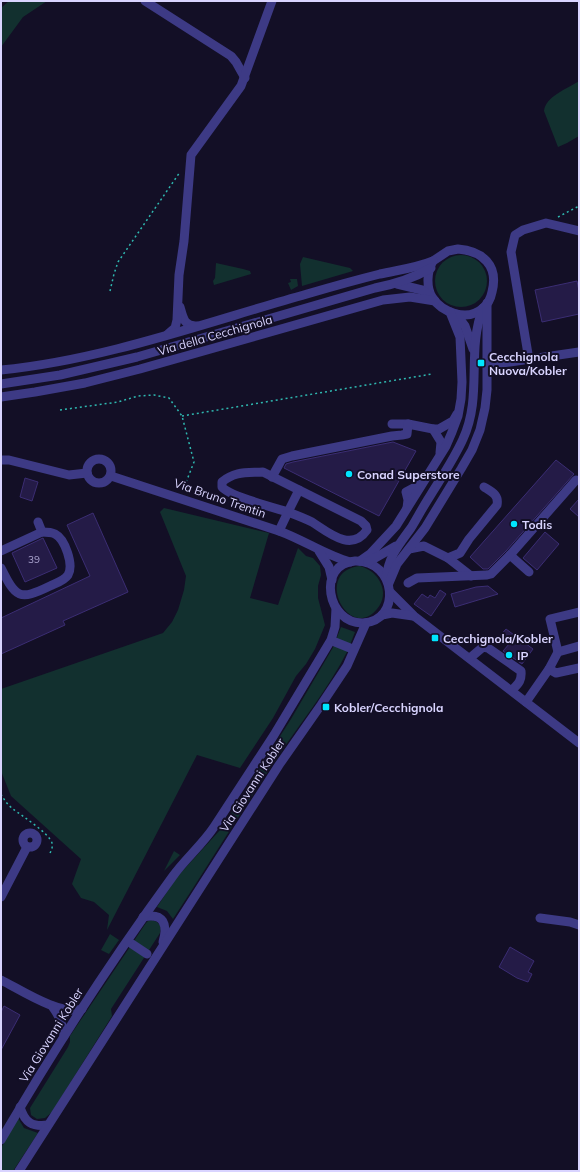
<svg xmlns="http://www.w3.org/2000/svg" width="580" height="1172" viewBox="0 0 580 1172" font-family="Mulish,sans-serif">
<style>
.green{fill:#12302f}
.building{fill:#241b47;stroke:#3b2d73}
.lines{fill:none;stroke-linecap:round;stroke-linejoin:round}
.path{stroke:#2fb8b0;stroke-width:1.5;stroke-dasharray:2 3;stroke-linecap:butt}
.minor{stroke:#3d3a85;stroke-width:9}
.poi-dot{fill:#00e5ff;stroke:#130f26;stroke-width:1.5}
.labels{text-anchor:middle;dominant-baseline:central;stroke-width:4;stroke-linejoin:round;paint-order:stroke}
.number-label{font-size:10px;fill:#aca6d1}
.street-label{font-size:12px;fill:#d9d4ff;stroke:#130f26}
.poi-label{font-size:12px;font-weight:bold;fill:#d9d4ff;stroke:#130f26;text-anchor:start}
</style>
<rect width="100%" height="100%" fill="#130f26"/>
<!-- green -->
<g class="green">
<path d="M9 1H47L23 17 1 47V8Z"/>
<path d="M579 81V136L567 143 558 147 544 111C546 96 567 89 579 81Z"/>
<circle cx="461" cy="281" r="26"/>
<path d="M303 257 350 268 353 271 302 286 300 264Z"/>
<path d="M216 263 243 269 250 271 251 274 214 285 213 281 215 278Z"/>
<path d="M290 279H297L298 286 291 290 288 283 291 282Z"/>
<path d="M164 508 269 533 250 598 278 605 298 548 306 556 313 558 320 566 321 575 318 586V598L325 625 315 649 306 664 296 676 273 718 240 768 197 755 107 930 109 915 94 902 81 898 72 884 81 859 11 796 1 771V689L163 633 172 622 178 610 184 590 186 576 160 512Z"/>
<path d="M360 566C379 571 391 593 377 609 349 643 312 571 360 566Z"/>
<path d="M341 627 355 632 350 645 336 640Z"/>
<path d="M335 644 348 650C328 690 299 724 275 761 240 813 207 867 173 919L167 911 157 907 177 877 221 829 291 719Z"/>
<path d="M174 851 180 855 164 871Z"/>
<path d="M152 920C159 922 162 926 160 933L111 1009 112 1016 52 1112 45 1118 37 1119 31 1115 30 1108 68 1047 70 1042V1036L146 923 148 921Z"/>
<path d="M110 934 119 940 109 954 101 950Z"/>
<path d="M18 1118 24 1128 38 1133 13 1171H1V1148Z"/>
</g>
<!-- building -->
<g class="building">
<path d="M577 281 579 291V314L542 322 535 290Z"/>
<path d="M393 442 416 451 379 516 284 468 286 464 293 462Z"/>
<path d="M556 460 574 474 506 551 488 569H483L470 557Z"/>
<path d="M25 478 38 482 32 501 20 497Z"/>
<path d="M579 499V517L570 509Z"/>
<path d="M93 513 128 592 63 621 65 625 1 654V618L90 576 67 525Z"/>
<path d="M545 532 559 544 537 570 523 558Z"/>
<path d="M43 538 57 568 25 582 12 553Z"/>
<path d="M488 586 498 594 455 607 451 594 476 587Z"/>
<path d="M440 590 446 594 431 616 414 604 422 594 428 598 430 595 435 598Z"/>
<path d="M506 629 533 649 522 664 503 651 510 643 500 636Z"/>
<path d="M510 947 534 961 528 972 532 974 528 982 517 978 499 967Z"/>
<path d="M4 1006 20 1015 1 1050V1012Z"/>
</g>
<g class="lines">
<!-- path -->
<g class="path">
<path d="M558 217 579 206"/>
<path d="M110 291 114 274 118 262 180 172"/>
<path d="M60 410 118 402 138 396 154 395 169 398 182 416 194 462 183 490"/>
<path d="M182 416 432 374"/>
<path d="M1 794C4 800 8 805 13 809 22 816 49 833 52 843 53 848 51 851 49 855"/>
</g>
<!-- minor -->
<g class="minor">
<path d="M145 1 231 56 236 62 245 78"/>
<path d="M458 249C482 251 499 265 492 292 491 297 488 304 483 308 468 322 442 313 432 297 426 287 427 271 433 261L448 251Z"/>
<path d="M397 284 422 290 431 296"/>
<path d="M180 307C183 317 184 327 197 326"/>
<path d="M456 314 465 326 473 349"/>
<path d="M168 334 175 328 177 320 179 275 184 241 191 155 241 86 272 1"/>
<path d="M529 360 511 252 515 235 523 230 546 223 579 231"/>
<path d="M487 362 501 363 510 362 579 352"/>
<path d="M1 370C104 360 207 322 307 294 331 287 356 280 380 274 398 270 416 268 433 261"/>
<path d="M1 384 60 375 137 357 375 288C396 284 412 279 431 268"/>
<path d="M1 397 35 392 85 383 140 369 383 300 410 297 435 301"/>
<path d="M392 424H408L433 429H439L453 421 457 414"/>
<path d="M433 429 441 442 440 453"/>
<circle cx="99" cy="471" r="12"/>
<path d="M1 460H9L69 475 87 473"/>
<path d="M263 472 299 490 288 512C275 508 229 496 222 487V482C235 471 247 473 263 472Z"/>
<path d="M111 476 279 531C304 540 325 555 350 562"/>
<path d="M272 477 282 459 292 456 392 436 402 435 407 434 408 424"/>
<path d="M407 508 408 500 406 492 421 484"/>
<path d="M279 531 288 512C296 515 304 518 312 522 328 532 351 553 367 530L366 526 361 521 299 490"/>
<path d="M409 549 424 546 448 558 460 553 469 539 497 505C499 495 492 492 484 487"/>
<path d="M1 551 42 532 38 522"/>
<path d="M319 551 329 567 332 580"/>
<path d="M510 555 529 572"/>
<path d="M448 558 471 576"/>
<path d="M355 561C397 560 402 621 363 623 327 624 316 564 355 561Z"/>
<path d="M360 561 370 554 396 526 446 446 452 432 458 416 461 399 462 382 460 337 450 312"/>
<path d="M368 562 396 546"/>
<path d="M1 568C16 598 19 601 50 586 56 583 64 581 68 575 74 565 65 539 55 534 51 532 47 532 42 532"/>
<path d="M386 578C389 556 398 546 411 528 417 518 423 507 430 496 441 478 454 459 463 439 483 396 466 351 483 308"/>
<path d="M389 583 397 564 425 528 461 469 472 450 480 430 485 408 487 390V303"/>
<path d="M408 583 417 578 487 575 491 574 510 555 576 480"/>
<path d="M391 593 414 616 579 743"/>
<path d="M382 615 392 613 413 616"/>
<path d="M335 642 350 648"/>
<path d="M558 652 550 619 579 612"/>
<path d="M470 658 483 647 488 648 521 671C522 681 518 684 512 690"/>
<path d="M549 669 558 652 579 646"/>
<path d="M526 702 549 669 556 673 579 668"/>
<circle cx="30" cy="840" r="7"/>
<path d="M1 897 27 847"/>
<path d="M143 917C164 912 168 925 163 942"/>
<path d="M540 918 570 922 579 925"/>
<path d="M132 944 147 954"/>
<path d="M1 980C21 990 60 1016 82 1009"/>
<path d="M52 1006C59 1016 63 1023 64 1036"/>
<path d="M20 1107C25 1123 32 1127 48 1125"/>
<path d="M1 1140C54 1049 111 961 173 876 185 859 202 845 214 827L274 735 331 640 335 627 336 608"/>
<path d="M19 1171 279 765 321 705 347 666 366 623"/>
</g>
</g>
<!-- markers -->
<g class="poi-dot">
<rect x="477" y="359" width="8" height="8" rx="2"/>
<circle cx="349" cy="474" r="4"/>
<circle cx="514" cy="524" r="4"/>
<rect x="431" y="634" width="8" height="8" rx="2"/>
<circle cx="509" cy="655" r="4"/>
<rect x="322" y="703" width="8" height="8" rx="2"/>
</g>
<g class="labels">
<!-- number labels -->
<g class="number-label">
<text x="34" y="559">39</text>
</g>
<!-- street labels -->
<g class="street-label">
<text transform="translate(215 335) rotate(-16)">Via della Cecchignola</text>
<text transform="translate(220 498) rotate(19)">Via Bruno Trentin</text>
<text transform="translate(252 785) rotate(-57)">Via Giovanni Kobler</text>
<text transform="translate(51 1035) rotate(-58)">Via Giovanni Kobler</text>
</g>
<!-- poi labels -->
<g class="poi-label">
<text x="489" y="356">Cecchignola<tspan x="489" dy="14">Nuova/Kobler</tspan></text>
<text x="357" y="474">Conad Superstore</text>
<text x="522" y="524">Todis</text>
<text x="443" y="638">Cecchignola/Kobler</text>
<text x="517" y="655">IP</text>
<text x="334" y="707">Kobler/Cecchignola</text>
</g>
</g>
<!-- border -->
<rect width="580" height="1172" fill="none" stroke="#d9d4ff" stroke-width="4"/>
</svg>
